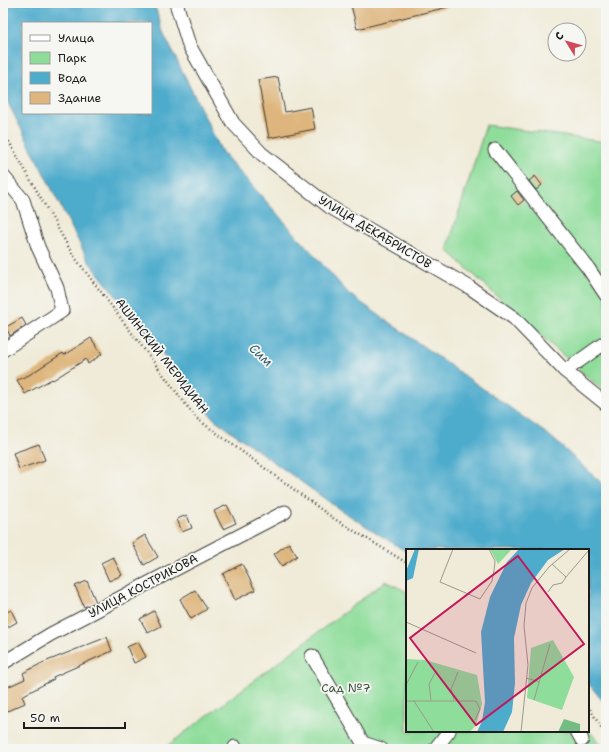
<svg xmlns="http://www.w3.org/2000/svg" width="609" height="752" viewBox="0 0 609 752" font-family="'Shantell Sans',sans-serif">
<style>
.green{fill:#8fdd9b;stroke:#567c5c}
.water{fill:#4dabcc;stroke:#346474;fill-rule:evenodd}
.building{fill:#deb57d}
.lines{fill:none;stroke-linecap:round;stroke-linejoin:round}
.minor-casing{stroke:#3c3b38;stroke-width:15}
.path{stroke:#3c3b38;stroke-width:2.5;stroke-dasharray:1 3;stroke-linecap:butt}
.minor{stroke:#fff;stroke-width:13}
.labels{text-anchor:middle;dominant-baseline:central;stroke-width:3.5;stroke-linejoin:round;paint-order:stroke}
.street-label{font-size:12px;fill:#1c1c1c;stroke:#f6f6f2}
.park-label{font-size:12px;fill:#3e5642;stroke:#f6f6f2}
.water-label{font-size:13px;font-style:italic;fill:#325c6b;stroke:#f6f6f2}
.inset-road{fill:none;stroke:#9b988d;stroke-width:1}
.view{fill:#c2185b;fill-opacity:0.15;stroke:#c2185b;stroke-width:2}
.inset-edge{fill:none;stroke:#1c1c1c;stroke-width:2}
</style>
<rect width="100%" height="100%" fill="#f6f6f2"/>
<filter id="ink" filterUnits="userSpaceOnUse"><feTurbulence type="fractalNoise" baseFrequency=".025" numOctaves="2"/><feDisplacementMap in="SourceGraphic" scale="8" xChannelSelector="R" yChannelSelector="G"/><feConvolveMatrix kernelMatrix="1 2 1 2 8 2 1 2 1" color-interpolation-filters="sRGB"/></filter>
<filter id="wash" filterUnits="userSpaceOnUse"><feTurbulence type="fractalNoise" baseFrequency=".012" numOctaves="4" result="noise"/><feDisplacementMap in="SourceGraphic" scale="16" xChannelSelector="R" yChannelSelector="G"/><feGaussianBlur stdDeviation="0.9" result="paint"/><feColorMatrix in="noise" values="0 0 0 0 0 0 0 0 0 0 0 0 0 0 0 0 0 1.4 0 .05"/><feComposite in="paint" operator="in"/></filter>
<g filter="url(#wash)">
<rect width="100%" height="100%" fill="#f0ebd8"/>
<!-- green -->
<g class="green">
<path d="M486 125 606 142V393L515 313 447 250Z"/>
<path d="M386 581 407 592V731H588V729L604 749H163Z"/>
</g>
<!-- water -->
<path class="water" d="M3 3H154L163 32 222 152 349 294 550 436 606 487V705L588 683V550H407V552L339 509 214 419 89 262 3 93ZM23 23H151V113H23Z"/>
<g id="blocks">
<!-- building -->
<g class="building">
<path d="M358 3H447L448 7 357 29 351 5Z"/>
<path d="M278 77 285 112 311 107 315 129 269 138 258 80Z"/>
<path d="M535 176 542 185 536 190 529 181Z"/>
<path d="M517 191 524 200 518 205 511 196Z"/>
<path d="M22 318 26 325 10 336 6 327Z"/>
<path d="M91 338 102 354 88 364 86 359 53 380 52 379 25 394 17 380 29 375 63 353 64 355Z"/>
<path d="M39 444 45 460 19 469 13 453Z"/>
<path d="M227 505 236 523 223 529 214 511Z"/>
<path d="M187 515 192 528 182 532 177 519Z"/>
<path d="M145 535 158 557 144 565 132 543Z"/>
<path d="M289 543 297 556 282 566 274 554Z"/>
<path d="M113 557 122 575 109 581 101 563Z"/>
<path d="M242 564 255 590 235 600 223 574Z"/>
<path d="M87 581 96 602 84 607 75 586Z"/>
<path d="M195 590 207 609 191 619 180 599Z"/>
<path d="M11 610 17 622 3 630V614Z"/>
<path d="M154 611 161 626 148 633 140 619Z"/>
<path d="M107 637 112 651 53 677 54 679 22 696 25 703 3 713V689L25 679 23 673 42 663Z"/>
<path d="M138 642 146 657 134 663 127 647Z"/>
</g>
</g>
</g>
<g filter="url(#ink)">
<use href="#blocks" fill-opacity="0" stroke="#3c3b38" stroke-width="1"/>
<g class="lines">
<defs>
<g id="minor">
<path d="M176 3 189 45 233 123 262 154 330 207 469 287 514 318 565 371 606 404"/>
<path d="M495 150 588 268 606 295"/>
<path d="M3 176 23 200 38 247 57 288 62 311 3 350"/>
<path d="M565 371 606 342"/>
<path d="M312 656 363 743 381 749"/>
<path d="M3 663 51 634 285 512"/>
<path d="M577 731 582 740"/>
<path d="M235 747V749"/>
<path d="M435 749 449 731"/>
</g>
</defs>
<!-- minor casing -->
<use href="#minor" class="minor-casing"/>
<!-- path -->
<g class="path">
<path d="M3 131 73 255 196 418 333 518 407 563"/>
<path d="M588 706 606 735"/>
</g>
<!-- minor -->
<use href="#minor" class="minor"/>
</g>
</g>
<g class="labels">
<!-- street labels -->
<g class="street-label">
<text transform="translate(375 232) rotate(31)">УЛИЦА ДЕКАБРИСТОВ</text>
<text transform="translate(162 356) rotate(52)">АШИНСКИЙ МЕРИДИАН</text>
<text transform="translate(143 586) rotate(-28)">УЛИЦА КОСТРИКОВА</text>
</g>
<!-- park labels -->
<g class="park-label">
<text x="346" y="688">Сад №7</text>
</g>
<!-- water labels -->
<g class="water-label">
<text transform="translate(261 355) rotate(43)">Сим</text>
</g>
</g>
<!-- overview -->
<g transform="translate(406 549)">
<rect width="183" height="183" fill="#f0ebd8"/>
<path d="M84 0H106L92 15ZM147 91 168 128 156 161 121 149 125 99ZM0 110 19 111 71 126 76 155 70 176 64 183H0Z" fill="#8fdd9b"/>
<path d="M158 170 174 175V183H152Z" fill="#73bc83"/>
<path d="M9 0H13L7 29 0 32V22ZM113 0H159L142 11 125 34 115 56 108 89 109 134 106 163 97 183H71L76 172 79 153 75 83 84 48 101 13Z" fill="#4dabcc"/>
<path class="inset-road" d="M146 15 160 28 183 1M34 33 74 50 86 32 88 22 89 12 83 0M34 33 47 0M142 43 147 36 156 34 160 28M0 73 70 104M120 129 134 133M0 136 12 113M25 151 23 135 30 122M48 151 45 140 52 123M128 151 144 95M0 152H70L74 160 69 171M8 152 28 183M115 183 122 116 118 77 120 54 126 39 143 18 164 0"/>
<path class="view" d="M112 7 178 95 70 176 4 89Z"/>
<rect width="183" height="183" class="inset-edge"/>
</g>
<!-- margin -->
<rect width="609" height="752" fill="none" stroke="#f6f6f2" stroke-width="16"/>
<!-- legend -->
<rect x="22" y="22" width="130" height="92" fill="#f6f6f2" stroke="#9f9f9c"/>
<rect x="30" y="35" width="20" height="6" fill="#ffffff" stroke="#9f9f9c"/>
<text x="58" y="42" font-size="12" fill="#1c1c1c">Улица</text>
<rect x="30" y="52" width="20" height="12" fill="#8fdd9b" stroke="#9f9f9c"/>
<text x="58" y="62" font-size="12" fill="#1c1c1c">Парк</text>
<rect x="30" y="72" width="20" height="12" fill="#4dabcc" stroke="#9f9f9c"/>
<text x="58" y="82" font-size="12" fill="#1c1c1c">Вода</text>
<rect x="30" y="92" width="20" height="12" fill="#deb57d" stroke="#9f9f9c"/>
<text x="58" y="102" font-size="12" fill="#1c1c1c">Здание</text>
<!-- north arrow -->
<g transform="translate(567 42) rotate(307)"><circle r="19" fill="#f6f6f2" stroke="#9f9f9c"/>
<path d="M0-3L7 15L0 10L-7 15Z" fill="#d1495b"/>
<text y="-6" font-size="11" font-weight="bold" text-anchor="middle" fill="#1c1c1c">С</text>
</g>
<!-- scale -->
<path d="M24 722v6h101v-6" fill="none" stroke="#1c1c1c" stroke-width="2"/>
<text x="30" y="722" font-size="12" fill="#1c1c1c" stroke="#f6f6f2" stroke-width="3" paint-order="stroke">50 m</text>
</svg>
